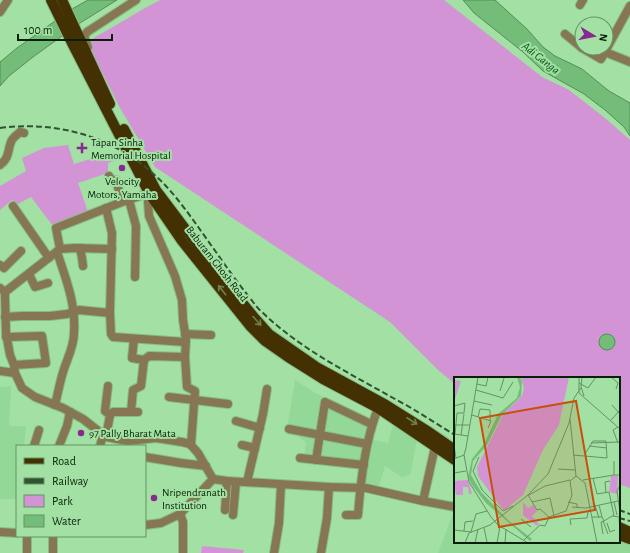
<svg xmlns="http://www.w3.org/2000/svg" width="630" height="553" viewBox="0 0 630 553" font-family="'Alegreya Sans',sans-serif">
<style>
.built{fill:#93d896}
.green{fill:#d294d5}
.water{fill:#74bd78;stroke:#538e57}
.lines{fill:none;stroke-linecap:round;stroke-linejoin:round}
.minor-casing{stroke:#86bd87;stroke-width:10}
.major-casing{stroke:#86bd87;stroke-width:12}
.minor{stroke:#877652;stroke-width:8}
.major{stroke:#433104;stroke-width:10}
.rail{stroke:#305332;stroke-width:2;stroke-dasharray:6 3;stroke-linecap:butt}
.oneway{stroke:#6e804c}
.poi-dot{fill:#8a2891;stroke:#a2e0a3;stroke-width:1.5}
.labels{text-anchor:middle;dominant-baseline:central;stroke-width:4;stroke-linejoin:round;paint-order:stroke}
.poi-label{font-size:11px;fill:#072009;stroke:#a2e0a3;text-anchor:start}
.street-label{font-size:11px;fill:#072009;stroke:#a2e0a3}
.water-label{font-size:12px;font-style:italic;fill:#085a19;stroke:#a2e0a3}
.inset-road{fill:none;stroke:#649365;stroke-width:1}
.view{fill:#c6500c;fill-opacity:0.15;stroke:#c6500c;stroke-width:2}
.inset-edge{fill:none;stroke:#072009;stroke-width:2}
</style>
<rect width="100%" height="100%" fill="#a2e0a3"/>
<!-- built -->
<g class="built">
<path d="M295 380 317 394 368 417 362 467 304 460 306 442 287 429Z"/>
<path d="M11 386 9 426H26L24 446H17V499H0V387Z"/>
<path d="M393 425 418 435 410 475 402 477 385 466 378 489 363 487 369 439 388 443Z"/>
<path d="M454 511H455V542H619V538L630 544V553H438Z"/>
</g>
<!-- green -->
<g class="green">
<path d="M160 0H444L542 77 569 90 605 118 630 140V488L619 484V378H455V384L438 370 390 322 155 167 120 108 87 42C112 28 135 13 160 0Z"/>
<path d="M68 145 74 164 110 153 114 161 108 163V173L78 183 88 212 53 226 31 197 18 204 12 200 0 210V186L26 171 22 158 44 148Z"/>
<path d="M202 546 244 550 243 553H201Z"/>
</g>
<!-- water -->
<g class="water">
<path d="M88 0H117L80 23 33 57 9 76 0 86V62L17 48 72 9Z"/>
<path d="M463 0H495L527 29 543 47 555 56 582 69 609 91 630 103V136L624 127 605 110 584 94 543 71 523 52 474 13Z"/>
<circle cx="607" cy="342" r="8"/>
</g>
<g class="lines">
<defs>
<g id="minor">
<path d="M580 5 583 0"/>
<path d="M0 12 8 0"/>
<path d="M565 34 582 48"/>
<path d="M88 47 84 36 87 32 136 0"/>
<path d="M582 48 601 59 630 6"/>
<path d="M605 52 630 62"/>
<path d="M0 165C10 157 7 152 11 142 12 138 17 135 20 132L24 133"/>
<path d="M109 176 112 181 116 180 122 202"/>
<path d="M151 196 148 202 149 216 175 276 182 300 183 320 186 339 185 357 187 387 195 391 191 445"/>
<path d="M129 200 136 226 135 277"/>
<path d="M13 206 49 258"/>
<path d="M80 248 82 258 83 266"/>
<path d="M60 249 75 248 112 249"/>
<path d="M0 265 4 268 21 251"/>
<path d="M29 274 35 287 48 283"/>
<path d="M0 288 5 292V296L6 333 10 355 14 365 15 373 22 388 35 397 63 408 83 419 106 437 128 441 156 438 182 442 190 444 198 453 213 479"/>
<path d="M5 292 60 249 56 228 122 202 149 193 155 190"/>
<path d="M110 313 111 334 113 337 185 342"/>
<path d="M5 317 22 316H50L67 314 79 310 110 313 112 233 106 208"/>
<path d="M185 334 211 335"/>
<path d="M6 337 42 336 46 363 14 365"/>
<path d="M144 360 149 356 185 357"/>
<path d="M0 371 15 373"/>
<path d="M169 397 228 404"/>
<path d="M55 405C58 393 60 381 64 369 68 357 74 346 74 333 76 304 66 279 57 252"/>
<path d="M131 412 133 390 141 386 144 360 132 358 134 339"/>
<path d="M110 415 113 412H138"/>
<path d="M236 421 260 428"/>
<path d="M289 429 367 444"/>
<path d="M106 437 110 415 105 411 108 386"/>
<path d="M242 445 255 448"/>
<path d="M34 446 39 430"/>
<path d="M59 446 67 426 70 412"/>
<path d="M100 446 103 435"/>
<path d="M145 457 181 463 206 466"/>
<path d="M300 458 364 465"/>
<path d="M316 460 325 402 371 424"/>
<path d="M213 479 227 481 329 487 366 488 423 501 455 507"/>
<path d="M247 482 263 414 267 389"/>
<path d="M423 501 435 447"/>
<path d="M225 510 227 481"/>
<path d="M180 514 183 522V553"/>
<path d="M233 515 236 482"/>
<path d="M346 515H358C361 478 365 442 378 408"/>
<path d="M145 525 161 523 180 514 213 479"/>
<path d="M0 532 17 533"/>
<path d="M27 536V553"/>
<path d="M53 536V553"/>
<path d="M274 553 279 523 281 485"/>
<path d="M321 553 327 518 329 487"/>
</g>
<g id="major">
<path d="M51 0 72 43 149 193 182 241 250 326 265 341 288 357 323 379 378 408 455 460"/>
<path d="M62 0 110 104"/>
<path d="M124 129 156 190 223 279 253 316 269 334 318 368 386 405 429 432 455 450"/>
<path d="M619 527 630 532"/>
<path d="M619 535 630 539"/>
</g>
</defs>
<!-- minor casing -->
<use href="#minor" class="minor-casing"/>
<!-- major casing -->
<use href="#major" class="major-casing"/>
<!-- minor -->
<use href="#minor" class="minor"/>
<!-- major -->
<use href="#major" class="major"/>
<!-- rail -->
<g class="rail">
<path d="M0 128C62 120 121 139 165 185 183 204 200 230 216 252 227 268 238 283 250 298 254 303 257 308 262 312 300 349 349 373 395 399 416 410 435 423 455 435"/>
<path d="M619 510 630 514"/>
<path d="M619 518 630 521"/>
</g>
</g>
<!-- one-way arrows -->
<defs><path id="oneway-shaft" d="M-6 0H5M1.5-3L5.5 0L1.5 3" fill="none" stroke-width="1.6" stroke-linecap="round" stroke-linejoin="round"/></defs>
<g class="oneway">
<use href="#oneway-shaft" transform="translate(222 290) rotate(-128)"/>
<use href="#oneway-shaft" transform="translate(257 321) rotate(48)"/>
<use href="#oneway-shaft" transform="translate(412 421) rotate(33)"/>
</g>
<!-- markers -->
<g class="poi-dot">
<path d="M80 142h4v4h4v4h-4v4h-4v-4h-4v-4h4z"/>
<circle cx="122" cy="168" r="4"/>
<circle cx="81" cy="433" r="4"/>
<circle cx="154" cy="498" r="4"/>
</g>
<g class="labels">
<!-- poi labels -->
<g class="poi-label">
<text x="91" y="142">Tapan Sinha<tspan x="91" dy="13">Memorial Hospital</tspan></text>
<text x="122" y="181" text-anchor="middle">Velocity<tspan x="122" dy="13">Motors, Yamaha</tspan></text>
<text x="89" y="433">97 Pally Bharat Mata</text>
<text x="162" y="492">Nripendranath<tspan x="162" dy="13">Institution</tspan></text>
</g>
<!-- street labels -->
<g class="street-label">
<text transform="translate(217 264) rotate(52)">Baburam Ghosh Road</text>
</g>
<!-- water labels -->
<g class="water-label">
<text transform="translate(541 58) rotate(38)">Adi Ganga</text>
</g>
</g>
<!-- overview -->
<g transform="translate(454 377)">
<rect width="166" height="166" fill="#a2e0a3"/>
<path d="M67 0H115L105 48 89 73 69 118 50 134 24 99 23 90 50 36 68 19 70 11ZM0 3 7 4 0 25ZM157 99H164L163 117 155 115ZM14 103 18 117H15L14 110H9V118H2L0 104ZM69 125 74 131 79 128 83 134 78 139 85 147 83 149 69 138Z" fill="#d294d5"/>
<path d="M63 0H66L68 5 67 19 48 38 33 68 19 84 17 98 27 115 54 143 78 162 76 164 32 126 18 108 14 100 18 82 30 67 44 37 63 21 66 10Z" fill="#74bd78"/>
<path class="inset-road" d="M125 0V16L166 52M128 0 127 10 130 19M157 0 164 6 162 12M125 6 134 11 142 0M23 7 32 9 34 0M22 13 49 21 59 5M46 14 50 1M20 24 38 28M158 28 166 37M0 29 11 26 10 36H3L1 57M18 38 37 44 34 51M24 40 26 32 36 33V44M116 42 122 99M157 43 166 33M0 48H16M164 50 159 53 164 66M0 57 14 59M7 58 10 37M137 66 166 65M0 68 2 81M135 69 153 71M10 78 15 105 37 140 44 148 74 166M119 78 153 81 152 64H139L131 77M25 80 19 94 28 113 49 134 59 129M0 82 10 78 12 71 24 0M160 84V98H166M104 92 121 93M0 96 12 94M122 99 131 106 143 166M139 101 143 117 155 115 160 139M129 103 160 98M166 108 163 114 166 135M152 116 151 105 156 104M74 118 83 133 86 132 95 140M75 118 91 109 116 103M78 125 96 121 100 139M114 125 123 127V131M160 125 163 138M141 128 145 141M145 128 148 140M118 130 132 131 164 124M138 140H148L150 144 158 139 166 140M165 141 166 154M67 142 77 150M149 144 154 157M153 146 156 155 161 153M117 148 116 142 133 141 134 135 137 134M30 151 33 165M0 153 17 155M10 154 11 145 19 144M17 155 22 137 33 134M149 157 147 145 150 144M70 163 86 148 91 149 95 140 112 134 118 118 116 104 122 99M11 166 15 156 36 148 74 118 94 97 115 46 120 21 127 11M21 166 24 152M43 166 46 149M51 166 52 152"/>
<path class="view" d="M122 24 141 133 45 150 26 41Z"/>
<rect width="166" height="166" class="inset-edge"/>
</g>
<!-- legend -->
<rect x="16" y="445" width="130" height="92" fill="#a2e0a3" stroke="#649365"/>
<rect x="24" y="458" width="20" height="6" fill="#433104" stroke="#649365"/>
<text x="52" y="465" font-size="12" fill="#072009">Road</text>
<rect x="24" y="478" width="20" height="6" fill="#305332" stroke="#649365"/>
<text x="52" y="485" font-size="12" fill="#072009">Railway</text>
<rect x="24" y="495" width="20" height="12" fill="#d294d5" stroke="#649365"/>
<text x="52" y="505" font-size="12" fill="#072009">Park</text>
<rect x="24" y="515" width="20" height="12" fill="#74bd78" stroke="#649365"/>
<text x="52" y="525" font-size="12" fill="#072009">Water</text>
<!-- north arrow -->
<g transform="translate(594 36) rotate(100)"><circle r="19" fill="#a2e0a3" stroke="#649365"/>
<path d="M0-3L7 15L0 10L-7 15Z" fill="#8a2891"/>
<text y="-6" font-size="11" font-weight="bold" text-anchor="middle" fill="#072009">N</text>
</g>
<!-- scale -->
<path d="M18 34v6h94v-6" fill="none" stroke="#072009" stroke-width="2"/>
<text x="24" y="34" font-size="12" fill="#072009" stroke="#a2e0a3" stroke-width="3" paint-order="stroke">100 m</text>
</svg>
